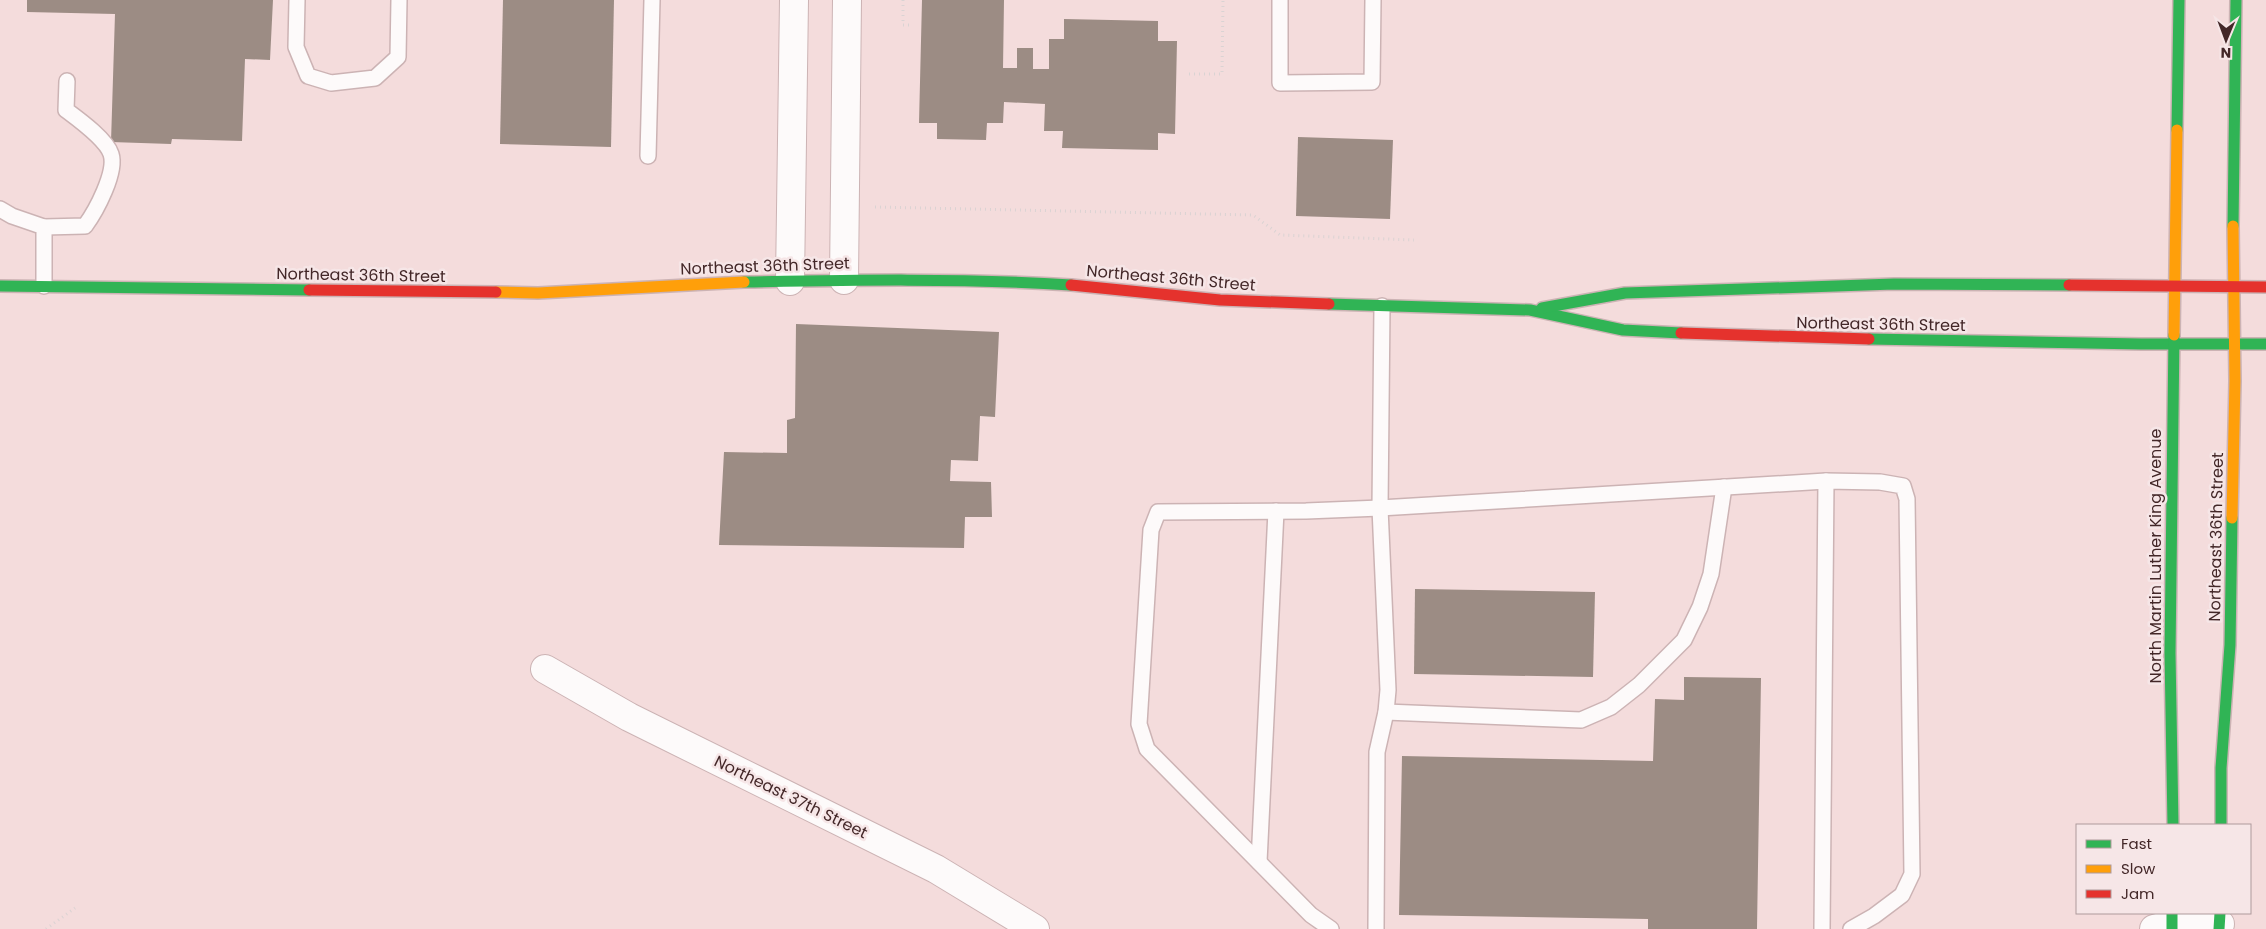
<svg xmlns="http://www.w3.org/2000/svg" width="2266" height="929" viewBox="0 0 2266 929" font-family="Poppins,sans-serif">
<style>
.building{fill:#9c8c84}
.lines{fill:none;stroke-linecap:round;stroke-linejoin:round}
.lane-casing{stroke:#ccb3b4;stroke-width:18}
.street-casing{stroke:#ccb3b4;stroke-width:30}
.fast-casing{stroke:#ccb3b4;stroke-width:14}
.slow-casing{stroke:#ccb3b4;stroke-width:14}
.jam-casing{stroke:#ccb3b4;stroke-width:14}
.path{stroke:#dad3d3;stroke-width:3;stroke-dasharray:1 4;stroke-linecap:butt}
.lane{stroke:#fdfafa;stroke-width:15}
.street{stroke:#fdfafa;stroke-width:28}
.fast{stroke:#30b455;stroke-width:11}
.slow{stroke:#ff9f0a;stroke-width:11}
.jam{stroke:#e5322d;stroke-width:11}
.labels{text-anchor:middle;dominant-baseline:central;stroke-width:5;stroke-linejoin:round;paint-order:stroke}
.street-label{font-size:16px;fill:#432728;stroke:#f6e6e7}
</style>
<rect width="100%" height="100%" fill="#f4dcdc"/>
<!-- building -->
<g class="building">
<path d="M27 0H273L270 60 245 59 242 141 172 139 171 144 111 142 115 14 27 12Z"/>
<path d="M503 0H614L611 147 500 144Z"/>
<path d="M922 0H1004L1003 68H1017V48H1033V69H1049V39H1064V19L1158 21V41H1177L1175 134 1158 133V150L1062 148 1063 131H1044L1045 104 1004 102 1003 123H987L986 140 937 139V123H919Z"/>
<path d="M1298 137 1393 140 1390 219 1296 216Z"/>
<path d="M796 324 999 332 995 417 980 416 978 461 951 460 950 481 991 482 992 517H965L964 548 719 545 724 452 787 453V420L795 418Z"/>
<path d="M1415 589 1595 592 1593 677 1414 674Z"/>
<path d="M1684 677 1761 678 1757 929H1648V919L1399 915 1402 756 1653 761 1655 699 1684 700Z"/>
</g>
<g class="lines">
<defs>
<g id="lane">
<path d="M297 0 296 47 308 76 331 83 375 78 398 57 399 0"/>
<path d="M1280 0V83L1372 82 1373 0"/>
<path d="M648 156 652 0"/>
<path d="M0 209 12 216 44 227V286"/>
<path d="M44 227 85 226C96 211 117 172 111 154 106 139 78 119 66 110L67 81"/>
<path d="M1386 712 1581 720 1611 707 1639 685 1684 640 1700 607 1711 574 1724 487"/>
<path d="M1259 862 1276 511"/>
<path d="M1331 929 1311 915 1147 749 1139 724 1151 530 1158 512 1306 511 1380 508 1826 481 1880 482 1903 486 1907 499 1912 874 1902 895 1874 916 1851 929"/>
<path d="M1376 929 1377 752 1386 712 1388 690 1380 508 1382 306"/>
<path d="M1822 929 1826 481"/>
</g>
<g id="street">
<path d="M844 280 847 0"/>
<path d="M790 281 794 0"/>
<path d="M545 669 629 717 936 869 1035 929"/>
<path d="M2154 929 2172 924H2220"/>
</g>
<g id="fast">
<path d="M2177 130 2179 0"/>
<path d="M2233 226 2236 0"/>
<path d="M744 282C853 280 962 278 1071 285"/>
<path d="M0 286 309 290"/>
<path d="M1329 304 1530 310 1623 330 1681 333"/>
<path d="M1542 308 1625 293 1894 284 2069 285"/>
<path d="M1869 339 2141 344H2266"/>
<path d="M2173 825 2170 653 2174 335"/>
<path d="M2221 825V768L2230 645 2232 518"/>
<path d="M2172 913V929"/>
<path d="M2219 929 2220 913"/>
</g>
<g id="slow">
<path d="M496 292 538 293 744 282"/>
<path d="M2174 335 2177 130"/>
<path d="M2232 518 2235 381 2233 226"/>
</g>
<g id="jam">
<path d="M1071 285 1220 300 1329 304"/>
<path d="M2069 285 2266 287"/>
<path d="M309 290 496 292"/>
<path d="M1681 333 1869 339"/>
</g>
</defs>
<!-- lane casing -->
<use href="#lane" class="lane-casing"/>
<!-- street casing -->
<use href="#street" class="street-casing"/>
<!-- fast casing -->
<use href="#fast" class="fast-casing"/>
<!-- slow casing -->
<use href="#slow" class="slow-casing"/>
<!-- jam casing -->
<use href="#jam" class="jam-casing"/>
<!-- path -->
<g class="path">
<path d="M903 0V25H913"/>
<path d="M1189 74H1222L1223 0"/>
<path d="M875 207 1253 215 1280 235 1414 240"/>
<path d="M46 929 75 908"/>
</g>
<!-- lane -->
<use href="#lane" class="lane"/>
<!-- street -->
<use href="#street" class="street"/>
<!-- fast -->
<use href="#fast" class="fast"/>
<!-- slow -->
<use href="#slow" class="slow"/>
<!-- jam -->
<use href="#jam" class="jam"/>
</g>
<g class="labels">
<!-- street labels -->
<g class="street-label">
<text transform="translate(765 266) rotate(-2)">Northeast 36th Street</text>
<text transform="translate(361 275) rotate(1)">Northeast 36th Street</text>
<text transform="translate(1171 278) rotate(5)">Northeast 36th Street</text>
<text transform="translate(1881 324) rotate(1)">Northeast 36th Street</text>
<text transform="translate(2216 537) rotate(-89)">Northeast 36th Street</text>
<text transform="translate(2155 556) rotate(-90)">North Martin Luther King Avenue</text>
<text transform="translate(791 797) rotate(26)">Northeast 37th Street</text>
</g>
</g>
<!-- legend -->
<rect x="2076" y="824" width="175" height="90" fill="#f6e6e7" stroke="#ae9a9b"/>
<rect x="2086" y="840" width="25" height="8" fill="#30b455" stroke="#ae9a9b"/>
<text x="2121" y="849" font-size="15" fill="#432728">Fast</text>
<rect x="2086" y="865" width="25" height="8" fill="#ff9f0a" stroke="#ae9a9b"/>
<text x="2121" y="874" font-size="15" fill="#432728">Slow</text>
<rect x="2086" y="890" width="25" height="8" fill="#e5322d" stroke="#ae9a9b"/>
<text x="2121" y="899" font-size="15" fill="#432728">Jam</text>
<!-- north arrow -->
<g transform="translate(2226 40) rotate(181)" stroke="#f6e6e7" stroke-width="4" paint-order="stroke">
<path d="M0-4L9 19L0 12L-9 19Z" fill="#432728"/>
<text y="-8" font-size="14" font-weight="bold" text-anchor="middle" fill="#432728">N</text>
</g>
</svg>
